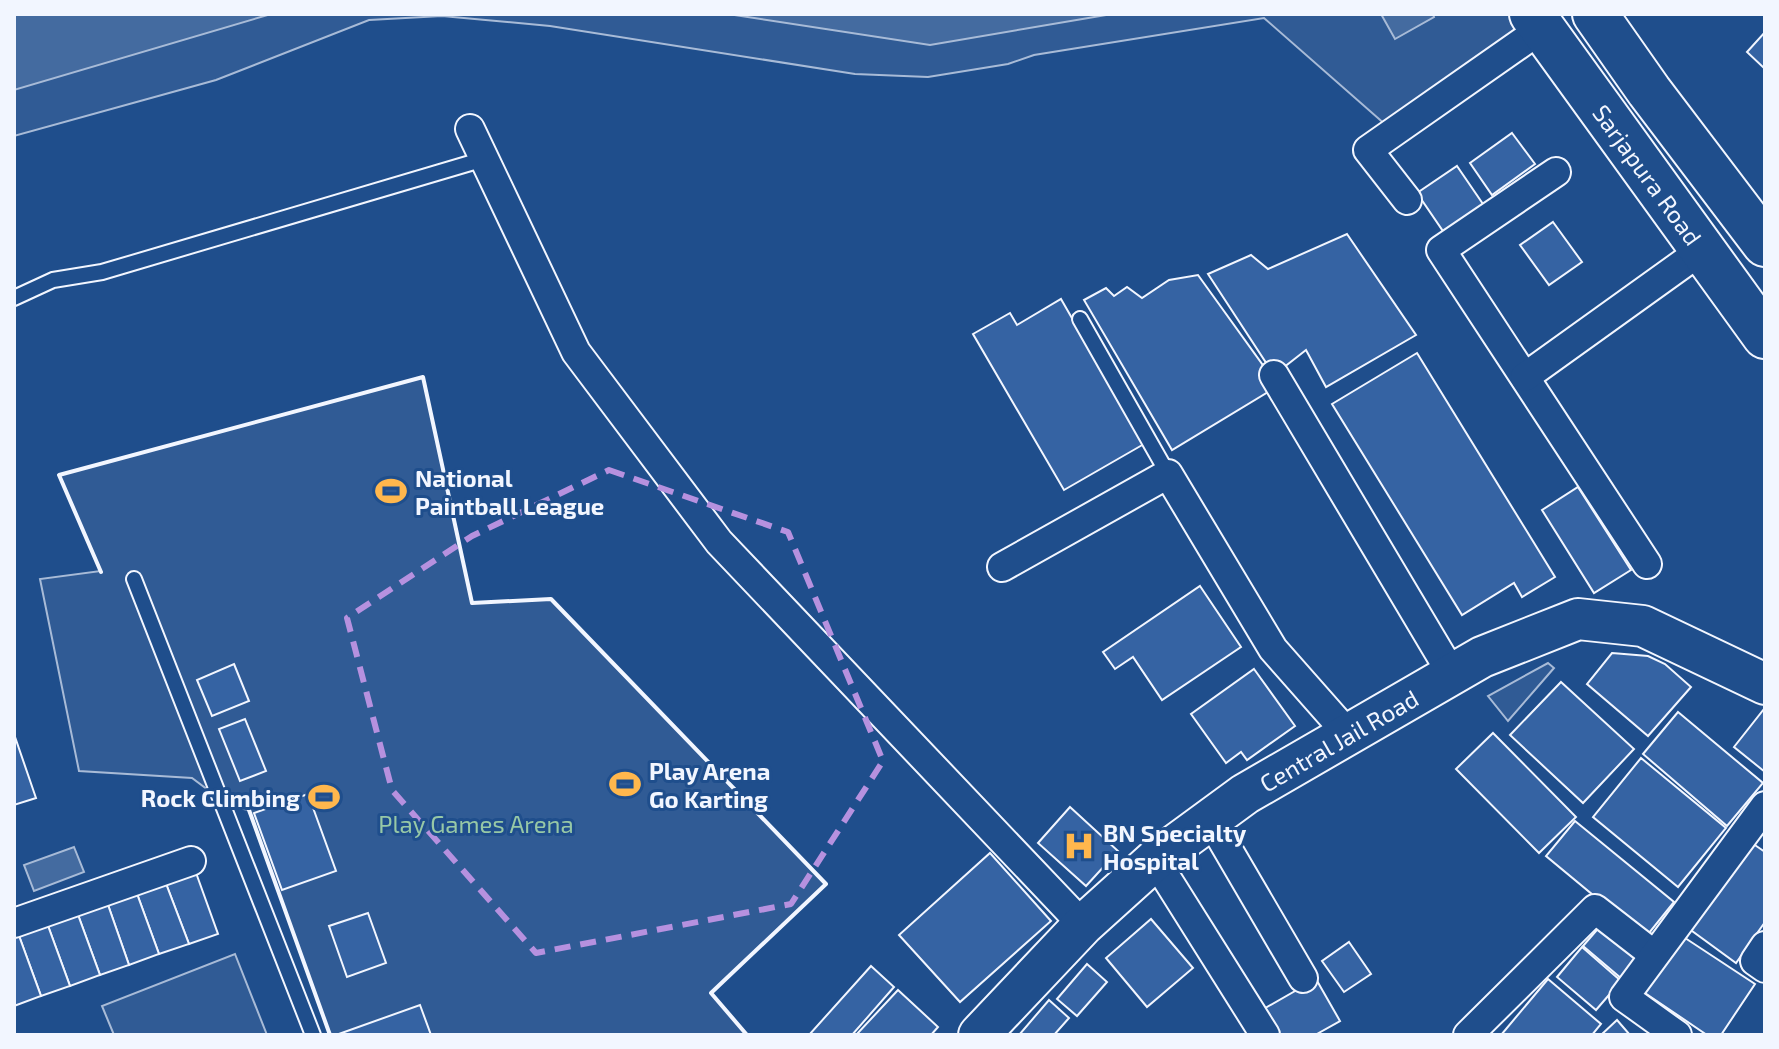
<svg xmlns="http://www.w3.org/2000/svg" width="1779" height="1049" viewBox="0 0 1779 1049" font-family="'Exo 2',sans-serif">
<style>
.built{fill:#305b95;stroke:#a8bbd7;stroke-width:2}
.water{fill:#446ba0;stroke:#a8bbd7;stroke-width:2}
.building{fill:#3563a3;stroke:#f2f6ff;stroke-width:2}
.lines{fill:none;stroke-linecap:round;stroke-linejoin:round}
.service-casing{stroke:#f2f6ff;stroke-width:18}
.minor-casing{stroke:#f2f6ff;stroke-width:32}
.secondary-casing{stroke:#f2f6ff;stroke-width:44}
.primary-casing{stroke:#f2f6ff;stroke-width:48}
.service{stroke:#1f4e8c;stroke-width:14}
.minor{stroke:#1f4e8c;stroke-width:28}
.secondary{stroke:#1f4e8c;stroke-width:40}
.primary{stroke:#1f4e8c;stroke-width:44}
.wall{stroke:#f2f6ff;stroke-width:4}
.marked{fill:none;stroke:#b691df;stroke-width:6;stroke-dasharray:16 10;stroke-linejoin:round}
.labels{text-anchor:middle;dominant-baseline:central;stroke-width:6;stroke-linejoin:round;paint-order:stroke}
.street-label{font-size:24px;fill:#f2f6ff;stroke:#1f4e8c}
.poi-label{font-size:24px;font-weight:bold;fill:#f2f6ff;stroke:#1f4e8c;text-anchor:start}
.park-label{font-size:24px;fill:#97c8a6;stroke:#1f4e8c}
</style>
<rect width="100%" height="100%" fill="#1f4e8c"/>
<!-- built -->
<g class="built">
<path d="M14 14H1509L1519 31 1387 126 1264 18 1034 55 1008 64 928 77 855 74 550 26 442 16 369 20 216 80 14 136Z"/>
<path d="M423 377 472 603 551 599 826 884 711 993 747 1035H330L249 810 216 804 208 790 192 778 79 771 40 579 101 571 59 475Z"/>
<path d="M1548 663 1554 668 1508 721 1488 696Z"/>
<path d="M235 954 267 1035H114L102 1006Z"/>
</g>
<!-- water -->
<g class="water">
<path d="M14 14H271L14 90Z"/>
<path d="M728 14H1112L930 45Z"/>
<path d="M1381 14H1433L1434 17 1395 39Z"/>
<path d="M74 847 84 872 34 891 24 865Z"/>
</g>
<!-- building -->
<g class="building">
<path d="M1765 32V69L1747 52Z"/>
<path d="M1512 133 1535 164 1492 195 1470 163Z"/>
<path d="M1457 166 1485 207 1445 234 1417 193Z"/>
<path d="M1553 222 1582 262 1549 285 1520 245Z"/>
<path d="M1347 234 1416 335 1326 387 1306 350 1274 375 1208 274 1251 255 1268 269Z"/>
<path d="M1198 275 1278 386 1172 450 1084 300 1106 288 1114 296 1127 287 1142 298 1169 280Z"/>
<path d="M1061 299 1144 444 1064 490 973 334 1010 313 1017 325Z"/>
<path d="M1417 353 1555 577 1522 597 1514 583 1462 615 1332 404Z"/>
<path d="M1578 487 1631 570 1594 593 1542 510Z"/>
<path d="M1200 586 1241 647 1162 700 1133 657 1115 669 1103 652Z"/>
<path d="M1612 653 1648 656 1665 664 1691 687 1648 736 1587 684Z"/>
<path d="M234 664 249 701 212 716 197 680Z"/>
<path d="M1254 669 1295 726 1247 760 1241 752 1226 763 1191 714Z"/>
<path d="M1561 682 1634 749 1583 803 1510 735Z"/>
<path d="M1764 709 1765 710V772L1734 747Z"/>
<path d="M1678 712 1763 783 1727 826 1643 754Z"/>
<path d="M245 719 266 771 240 781 219 729Z"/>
<path d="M1493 733 1576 817 1539 853 1456 769Z"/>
<path d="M14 734 36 798 14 805Z"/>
<path d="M1641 758 1726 828 1678 887 1593 817Z"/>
<path d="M308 794 336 871 282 890 254 813Z"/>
<path d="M1070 807 1118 851 1086 886 1038 843Z"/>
<path d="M1575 821 1674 902 1645 938 1546 856Z"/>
<path d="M1749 841 1765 852V922L1736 963 1688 928Z"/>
<path d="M990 853 1051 921 960 1002 899 935Z"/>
<path d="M195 870 218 934 189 944 165 881Z"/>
<path d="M165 881 189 944 159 954 136 891Z"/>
<path d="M136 891 159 954 129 965 107 902Z"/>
<path d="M107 902 129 965 100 975 77 912Z"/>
<path d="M77 912 100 975 70 986 47 923Z"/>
<path d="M368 913 386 963 347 977 329 926Z"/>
<path d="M1151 919 1193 968 1147 1007 1106 958Z"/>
<path d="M47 923 70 986 41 996 18 933Z"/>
<path d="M1602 924 1641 957 1622 979 1583 946Z"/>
<path d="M18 933 41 996 14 1006V935Z"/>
<path d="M1679 934 1755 984 1721 1035H1707L1642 991Z"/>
<path d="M1349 942 1371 974 1344 992 1322 961Z"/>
<path d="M1582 947 1621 981 1596 1010 1557 977Z"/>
<path d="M1087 964 1107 982 1077 1016 1057 999Z"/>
<path d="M871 966 894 987 852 1035H809Z"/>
<path d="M1316 979 1340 1021 1315 1035H1274L1260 1011Z"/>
<path d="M1548 979 1601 1024 1592 1035H1501Z"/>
<path d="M898 990 938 1027 931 1035H856Z"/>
<path d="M1049 1000 1069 1018 1054 1035H1019Z"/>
<path d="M420 1005 431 1035H336Z"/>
<path d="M1617 1020 1630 1035H1601Z"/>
</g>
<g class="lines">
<defs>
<g id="service">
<path d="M14 298 53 280 102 272 484 159"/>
<path d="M1080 319 1168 474"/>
<path d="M134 579 313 1035"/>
</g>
<g id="minor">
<path d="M470 129 576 352 719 542 1083 925"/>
<path d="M1556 172 1441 250 1647 564"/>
<path d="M1407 200 1368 150 1541 29"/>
<path d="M1274 375 1452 674"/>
<path d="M1525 377 1702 250"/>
<path d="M1002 567 1168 474 1273 649 1348 734"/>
<path d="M1210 819 1303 978"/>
<path d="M1155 860 1265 1035"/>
<path d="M14 923 191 861"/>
<path d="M1765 946 1755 961 1765 968"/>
<path d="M1468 1035 1595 909 1653 954"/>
<path d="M1677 1035 1624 997 1765 806"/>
</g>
<g id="secondary">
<path id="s1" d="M979 1035 1083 925 1155 860 1245 794 1482 657 1578 619 1643 626 1765 684"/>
</g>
<g id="primary">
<path id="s2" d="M1532 14 1765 336"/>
<path d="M1595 14 1649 91 1765 244"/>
</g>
</defs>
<!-- service casing -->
<use href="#service" class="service-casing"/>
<!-- minor casing -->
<use href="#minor" class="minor-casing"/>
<!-- secondary casing -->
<use href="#secondary" class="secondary-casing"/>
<!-- primary casing -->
<use href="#primary" class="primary-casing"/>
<!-- service -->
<use href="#service" class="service"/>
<!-- minor -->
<use href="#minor" class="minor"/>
<!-- secondary -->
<use href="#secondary" class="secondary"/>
<!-- primary -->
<use href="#primary" class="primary"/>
<!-- wall -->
<g class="wall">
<path d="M101 572 59 475 423 377 472 603 551 599 826 884 711 993 747 1035"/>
<path d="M249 810 330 1035"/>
</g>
</g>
<!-- marked area -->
<path class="marked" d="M609 470 788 532 883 761 791 904 536 953 392 790 347 618 472 536Z"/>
<!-- icons -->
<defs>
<symbol id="stadium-bare" viewBox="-9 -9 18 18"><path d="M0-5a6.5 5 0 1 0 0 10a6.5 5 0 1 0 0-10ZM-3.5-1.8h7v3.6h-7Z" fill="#ffb74d" stroke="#1f4e8c" stroke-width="2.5" paint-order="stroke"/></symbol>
<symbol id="hospital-bare" viewBox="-9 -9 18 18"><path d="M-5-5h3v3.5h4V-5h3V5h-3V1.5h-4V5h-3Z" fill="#ffb74d" stroke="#1f4e8c" stroke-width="2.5" paint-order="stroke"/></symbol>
</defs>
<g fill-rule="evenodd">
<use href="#stadium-bare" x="369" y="469" width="44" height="44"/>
<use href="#stadium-bare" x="603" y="762" width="44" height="44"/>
<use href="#stadium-bare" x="302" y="775" width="44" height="44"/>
<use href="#hospital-bare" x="1057" y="824" width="44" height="44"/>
</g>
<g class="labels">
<!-- street labels -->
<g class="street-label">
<text stroke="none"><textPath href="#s2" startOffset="198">Sarjapura Road</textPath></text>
<text stroke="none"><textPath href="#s1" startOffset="468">Central Jail Road</textPath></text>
</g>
<!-- poi labels -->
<g class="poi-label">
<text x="415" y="477">National<tspan x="415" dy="28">Paintball League</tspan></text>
<text x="649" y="770">Play Arena<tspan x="649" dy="28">Go Karting</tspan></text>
<text x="300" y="797" text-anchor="end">Rock Climbing</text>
<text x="1103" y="832">BN Specialty<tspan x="1103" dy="28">Hospital</tspan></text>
</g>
<!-- park labels -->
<g class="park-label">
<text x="476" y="823">Play Games Arena</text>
</g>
</g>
<!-- border -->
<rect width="1779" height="1049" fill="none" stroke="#f2f6ff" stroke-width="32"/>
</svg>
